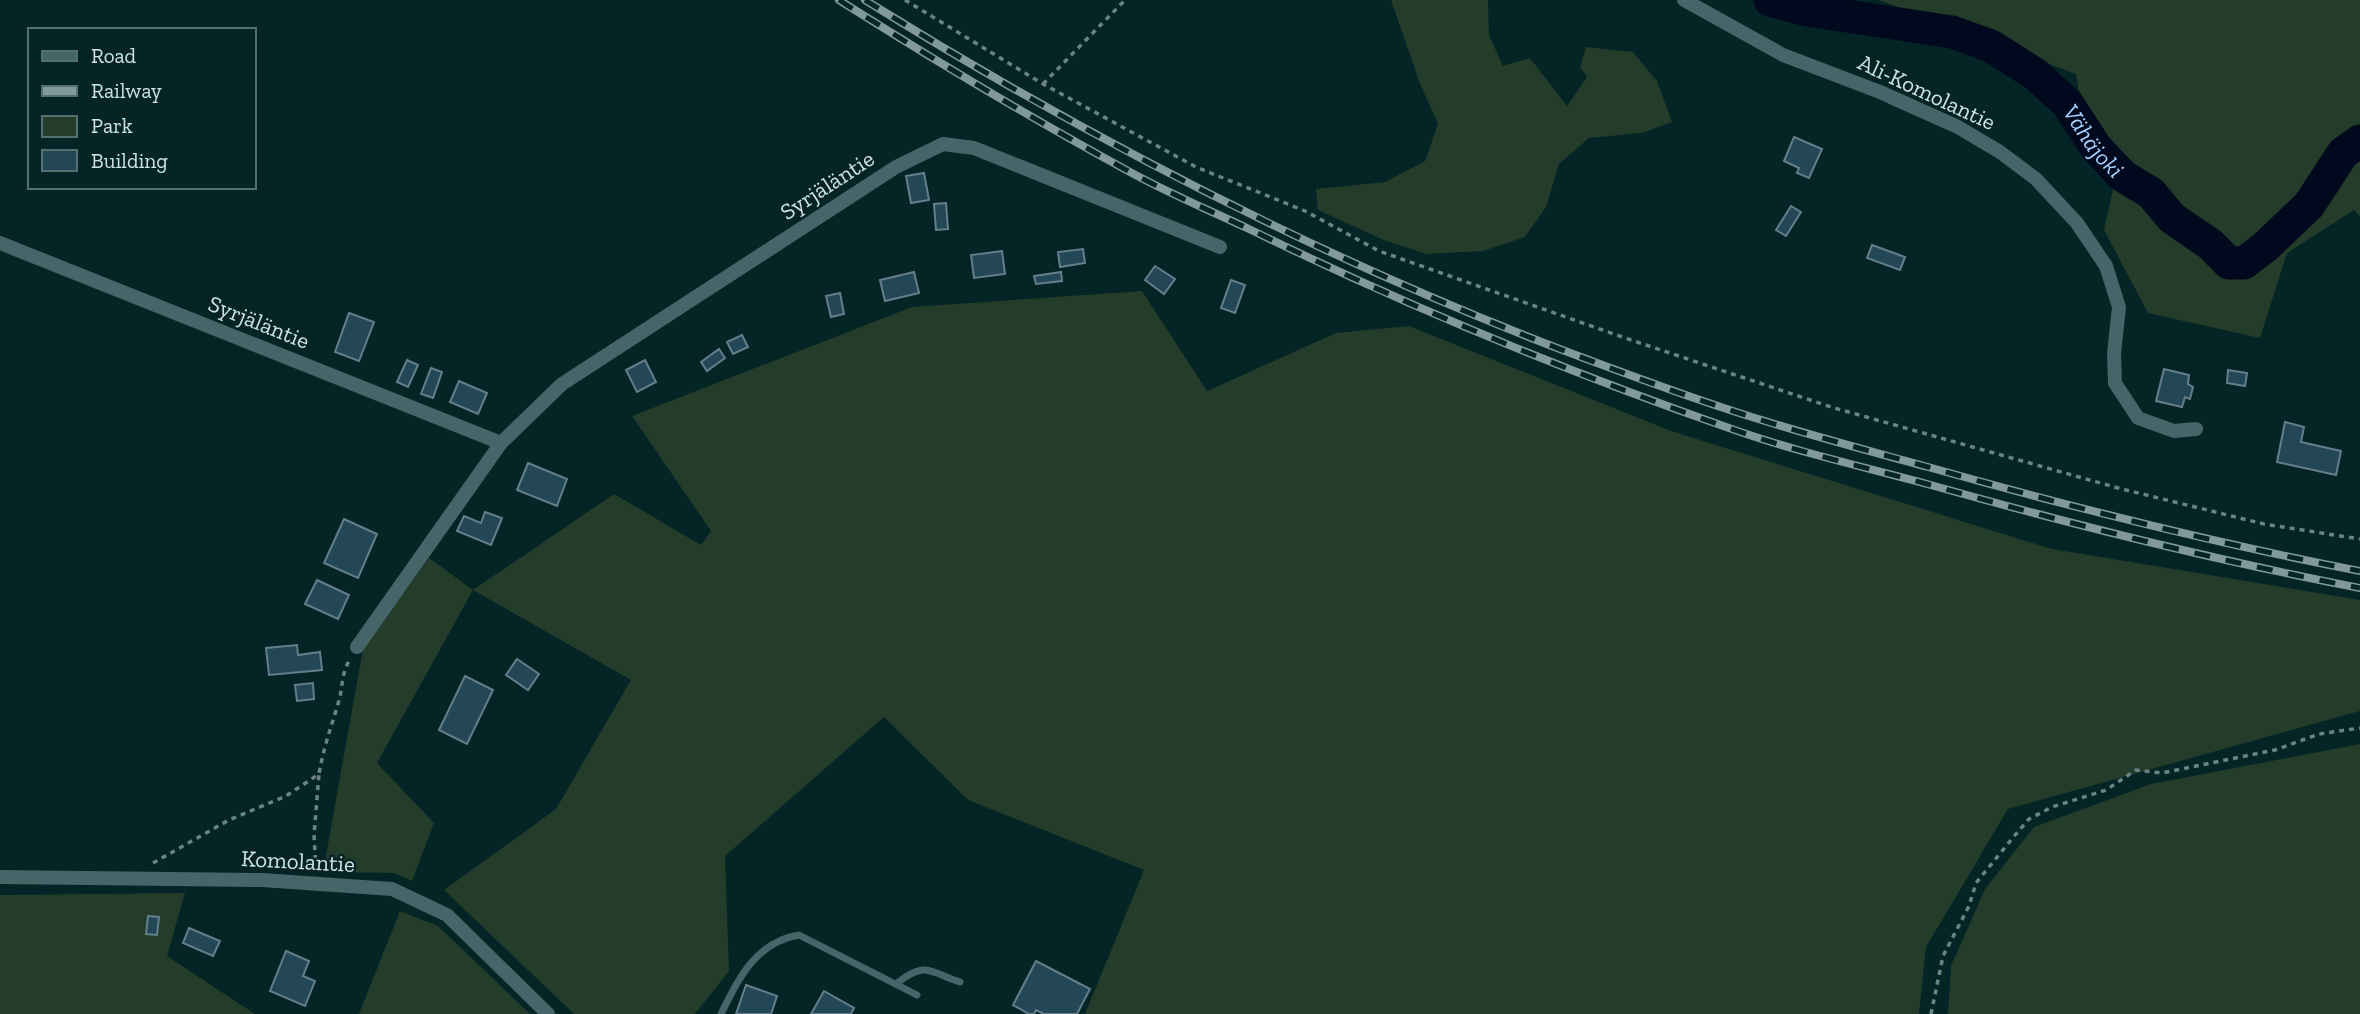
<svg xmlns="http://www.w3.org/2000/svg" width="2360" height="1014" viewBox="0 0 2360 1014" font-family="'Zilla Slab',serif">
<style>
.green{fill:#233d2a}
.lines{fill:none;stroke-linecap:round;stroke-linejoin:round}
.river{stroke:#00091d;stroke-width:33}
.building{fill:#234756;stroke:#647f8b;stroke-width:2}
.path{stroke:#6b8385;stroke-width:3.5;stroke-dasharray:5 5;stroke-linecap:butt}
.lane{stroke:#466568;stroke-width:7}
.street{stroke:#466568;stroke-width:14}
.rail-casing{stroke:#82999a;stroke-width:8}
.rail{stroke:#042426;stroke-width:5;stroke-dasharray:16;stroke-linecap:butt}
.labels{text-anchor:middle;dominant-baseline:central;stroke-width:5;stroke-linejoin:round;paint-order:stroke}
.street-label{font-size:23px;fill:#d0e1e2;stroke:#042426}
.water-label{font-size:24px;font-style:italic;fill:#a8d1ff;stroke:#042426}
</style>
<rect width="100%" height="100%" fill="#042426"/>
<!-- green -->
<g class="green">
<path d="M1391 0H1488L1489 35 1503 66 1530 58 1567 106 1587 77 1580 67 1586 47 1633 52 1657 81 1672 122 1642 133 1589 138 1559 164 1546 207 1525 237 1483 251 1427 254 1386 241 1318 210 1316 189 1385 182 1425 161 1438 124 1419 81Z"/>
<path d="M1879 0H2360V217L2354 210 2287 253 2260 338 2148 313 2104 230 2120 158 2083 120 2076 74Z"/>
<path d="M1142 291 1207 391 1336 333 1409 326 1671 431 2052 549 2360 600V711L2008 809 1926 947 1919 1014H1085L1144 870 968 800 884 717 725 856 729 971 695 1014H574L444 890 556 809 631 680 473 590 377 763 434 823 412 881 394 873 323 872 363 649 429 558 473 590 614 494 701 545 711 531 632 416 912 307Z"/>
<path d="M2360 744V1014H1948L1951 966 1985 889 2034 827 2151 784Z"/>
<path d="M185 893 167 956 255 1014H0V895Z"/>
<path d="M400 911 438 926 530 1014H359Z"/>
</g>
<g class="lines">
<!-- river -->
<path class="river" id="s1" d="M1770 0 1807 10 1952 32 1991 46 2035 74 2067 103 2097 149 2123 176 2151 193 2172 218 2210 244 2229 263H2244L2265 247 2309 205 2343 153 2360 141"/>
</g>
<!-- building -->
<g class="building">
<path d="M1794 137 1822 149 1809 178 1797 173 1799 168 1784 161Z"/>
<path d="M924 173 929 200 911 203 906 176Z"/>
<path d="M946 203 948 229 936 230 934 204Z"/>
<path d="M1791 206 1801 212 1786 236 1776 230Z"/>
<path d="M1872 245 1905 257 1900 270 1867 258Z"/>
<path d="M1083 249 1085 263 1060 267 1058 252Z"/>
<path d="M1002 251 1005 274 974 278 971 255Z"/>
<path d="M1155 266 1175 279 1164 294 1145 280Z"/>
<path d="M914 272 919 293 885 301 880 280Z"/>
<path d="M1061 272 1062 281 1036 284 1034 276Z"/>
<path d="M1231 280 1245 285 1235 313 1221 308Z"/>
<path d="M840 293 844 314 831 317 826 296Z"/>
<path d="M349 313 374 322 359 361 335 352Z"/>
<path d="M742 335 748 347 733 354 727 342Z"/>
<path d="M719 349 725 358 707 371 701 362Z"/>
<path d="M407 360 418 365 408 387 397 382Z"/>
<path d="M645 360 656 382 637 392 626 370Z"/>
<path d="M431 368 442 372 433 398 421 394Z"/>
<path d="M2164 369 2189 375 2188 384 2193 387 2190 399 2185 397 2182 407 2156 401Z"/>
<path d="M2228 370 2247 373 2245 386 2227 383Z"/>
<path d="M459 381 487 393 478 414 450 402Z"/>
<path d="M2285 422 2304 427 2301 442 2341 451 2336 475 2277 462Z"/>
<path d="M528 463 567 479 557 506 517 490Z"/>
<path d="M485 512 502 518 491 545 457 531 464 516 481 523Z"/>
<path d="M344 519 377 534 358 578 324 563Z"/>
<path d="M317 580 349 595 338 619 305 604Z"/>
<path d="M297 645 298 655 320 652 322 670 269 675 266 648Z"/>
<path d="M517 659 539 674 528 690 506 675Z"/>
<path d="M465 676 493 690 467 744 439 730Z"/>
<path d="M313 683 314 699 297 701 295 685Z"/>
<path d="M148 916 159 917 157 935 146 934Z"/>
<path d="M189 928 220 941 213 956 183 943Z"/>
<path d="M286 951 309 961 303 976 315 981 305 1006 270 991Z"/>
<path d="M1036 961 1090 989 1077 1014H1044L1036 1010 1034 1014H1029L1013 1005Z"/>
<path d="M746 985 777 996 771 1014H736Z"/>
<path d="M824 991 854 1008 851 1014H811Z"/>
</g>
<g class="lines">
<!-- path -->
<g class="path">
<path d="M905 0 1043 84 1196 167 1305 211 1379 251 1628 339 1831 407 2118 488 2264 524 2360 539"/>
<path d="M1043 84 1125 0"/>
<path d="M153 863 229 820 286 796 319 774C323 750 331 727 338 704 343 688 341 675 349 661"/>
<path d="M316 870 314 835 319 774"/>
<path d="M1931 1014 1943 956 1969 906 1976 883 2016 834 2029 819 2052 807 2106 790 2136 770 2162 773 2275 750 2319 734 2360 728"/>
</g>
<!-- lane -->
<g class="lane">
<path d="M896 984C924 961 928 971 960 982"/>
<path d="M721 1014C739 978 756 942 799 935L917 995"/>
</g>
<!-- street -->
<g class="street">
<path d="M1684 0 1783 55 1880 92 1958 127 2000 152 2036 179 2077 223 2106 266 2119 307 2114 354 2115 383 2138 418 2174 431 2196 429"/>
<path d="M0 243 501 443"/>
<path d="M357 647 501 443 562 384 896 167 943 144 974 148 1220 247"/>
<path d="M0 877 262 880 392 889 447 915 548 1014"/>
</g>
<defs>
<g id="rail">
<path d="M839 0C934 60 1031 118 1130 172 1168 193 1209 210 1249 229 1405 305 1565 371 1729 428 1793 451 1861 466 1927 484 2070 524 2214 560 2360 588"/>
<path d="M865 0C1087 138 1321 258 1565 351 1621 372 1677 393 1733 411 1797 432 1863 449 1928 467 2071 507 2214 543 2360 571"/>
</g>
</defs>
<!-- rail casing -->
<use href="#rail" class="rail-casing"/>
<!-- rail -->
<use href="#rail" class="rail"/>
</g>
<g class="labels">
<!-- street labels -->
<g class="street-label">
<text transform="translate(1927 92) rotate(25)">Ali-Komolantie</text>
<text transform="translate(827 185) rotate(-33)">Syrjäläntie</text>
<text transform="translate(259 322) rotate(22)">Syrjäläntie</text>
<text transform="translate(298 861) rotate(3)">Komolantie</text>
</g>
<!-- water labels -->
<g class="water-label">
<text stroke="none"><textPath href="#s1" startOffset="368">Vähäjoki</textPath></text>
</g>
</g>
<!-- legend -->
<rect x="28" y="28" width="228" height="161" fill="#042426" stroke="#567071" stroke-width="2"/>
<rect x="42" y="51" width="35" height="10" fill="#466568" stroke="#567071" stroke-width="2"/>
<text x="91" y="63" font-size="21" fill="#d0e1e2">Road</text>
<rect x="42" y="86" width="35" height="10" fill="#82999a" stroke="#567071" stroke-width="2"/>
<text x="91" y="98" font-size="21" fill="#d0e1e2">Railway</text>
<rect x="42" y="116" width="35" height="21" fill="#233d2a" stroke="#567071" stroke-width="2"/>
<text x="91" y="133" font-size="21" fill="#d0e1e2">Park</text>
<rect x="42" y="150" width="35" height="21" fill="#234756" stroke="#567071" stroke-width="2"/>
<text x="91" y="168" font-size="21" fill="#d0e1e2">Building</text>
</svg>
